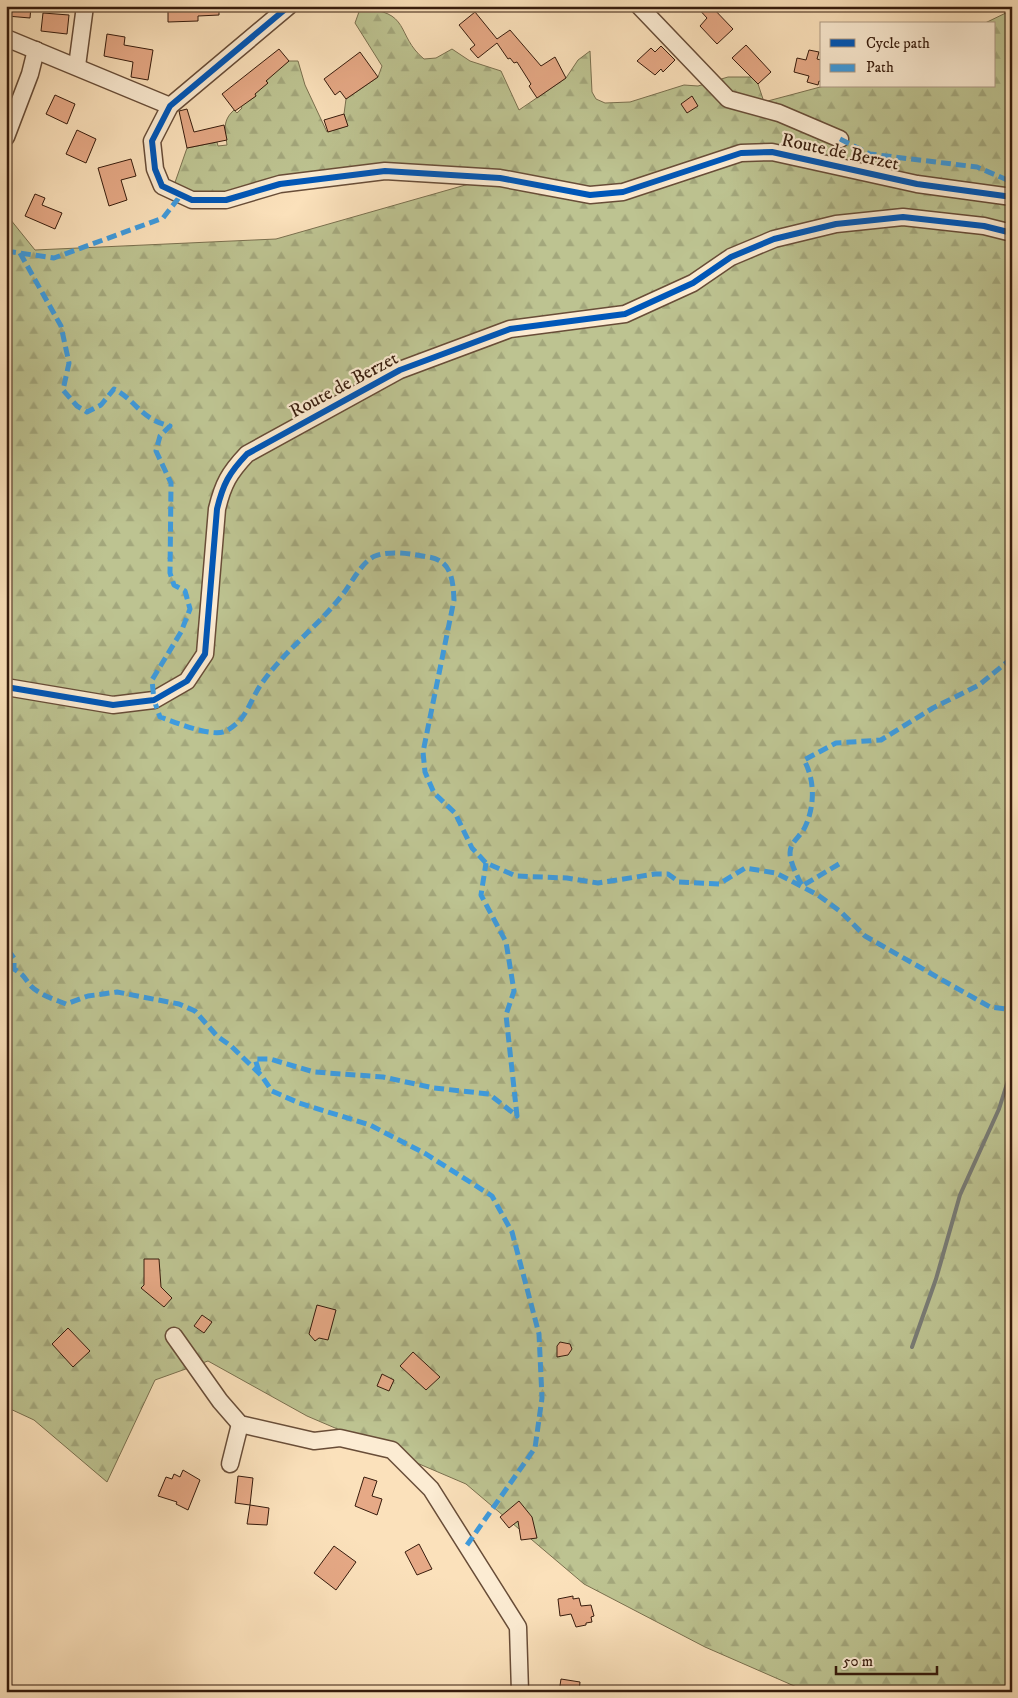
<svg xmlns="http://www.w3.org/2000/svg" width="1018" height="1698" viewBox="0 0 1018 1698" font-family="'IM FELL DW Pica',serif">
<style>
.forest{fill:url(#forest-firs);stroke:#7a704f}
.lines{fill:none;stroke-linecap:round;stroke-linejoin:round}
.stream{stroke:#787b75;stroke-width:4}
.building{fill:#e6a986;stroke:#371c0d}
.minor-casing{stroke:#684d38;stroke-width:19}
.minor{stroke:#fcecd3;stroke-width:16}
.quiet{stroke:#3e9bde;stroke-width:5;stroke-dasharray:10 5;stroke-linecap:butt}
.cycleway-casing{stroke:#fcecd3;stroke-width:9}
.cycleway{stroke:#0057b8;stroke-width:6}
.labels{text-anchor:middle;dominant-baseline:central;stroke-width:4.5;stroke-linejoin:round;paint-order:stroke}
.street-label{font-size:19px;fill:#371c0d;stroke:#fcecd3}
</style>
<defs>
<pattern id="forest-firs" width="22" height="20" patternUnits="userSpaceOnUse" patternTransform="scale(1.25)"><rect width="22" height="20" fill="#bdc391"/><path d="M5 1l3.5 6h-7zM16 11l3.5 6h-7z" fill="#a3a77c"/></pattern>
</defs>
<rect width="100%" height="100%" fill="#fbe1bb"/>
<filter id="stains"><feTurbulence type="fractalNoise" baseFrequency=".004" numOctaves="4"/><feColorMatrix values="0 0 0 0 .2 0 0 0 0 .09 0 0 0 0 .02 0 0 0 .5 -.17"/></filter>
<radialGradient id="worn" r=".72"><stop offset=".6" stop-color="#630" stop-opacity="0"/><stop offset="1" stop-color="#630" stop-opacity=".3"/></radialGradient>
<!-- forest -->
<path class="forest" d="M360 9C412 10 395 35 424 59L436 58 452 49 470 61 501 71 519 110 566 78 578 60 590 51 592 92 596 99 605 103 630 102 684 85 698 86 728 77H752L758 84 764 102 824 86H994V24H983L1012 10V1692H808L705 1647 584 1584 466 1484 307 1416 208 1361 155 1380 107 1482 34 1420 6 1407V214L35 250 276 239 490 178 385 171 226 200 172 191 187 148 217 142 218 146 227 145C225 130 222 121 234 110L237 113 242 108 239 103 246 96 250 100 256 96 254 93 268 83 265 79 289 61H298L305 85 327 132 347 126 344 114 346 99 378 77 382 66 355 23Z"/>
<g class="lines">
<!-- stream -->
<path class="stream" d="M912 1347 936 1279 960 1195 999 1109 1012 1068"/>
</g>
<!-- building -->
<g class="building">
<path d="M8 6H31L30 18 7 16Z"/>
<path d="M168 6H219V15L198 16V21L168 22Z"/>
<path d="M696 6H711L733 29 717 44 700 26 707 18Z"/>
<path d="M475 12 497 39 510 30 541 66 555 57 566 78 537 98 529 86 531 84 517 62 514 63 510 58 508 59 497 43 478 58 470 49 475 45 459 25Z"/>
<path d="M43 13 69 15 67 34 41 31Z"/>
<path d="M107 34 125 37 124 45 153 50 148 80 131 77 133 62 104 56Z"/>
<path d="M746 45 771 72 758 84 732 58Z"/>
<path d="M661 46 675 60 663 72 661 69 655 75 637 61 651 48 655 52Z"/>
<path d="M279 49 289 61 266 81 268 83 255 94 256 96 235 111 222 94Z"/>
<path d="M809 50 819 52 817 59 821 60 822 82 819 81 818 85 807 82 809 76 794 72 797 58 806 60Z"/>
<path d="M360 52 378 77 346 99 340 91 335 95 324 79Z"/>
<path d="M55 95 75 104 67 124 46 114Z"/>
<path d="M692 96 698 106 687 113 681 104Z"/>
<path d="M187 109 194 132 224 125 227 140 187 148 179 111Z"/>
<path d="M344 114 348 126 328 132 324 120Z"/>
<path d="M77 130 96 139 86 163 66 154Z"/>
<path d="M131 159 136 176 121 180 127 200 109 206 98 168Z"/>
<path d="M35 194 45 198 42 205 62 213 55 229 25 216Z"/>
<path d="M144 1259H159L161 1287 172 1298 164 1307 141 1288 144 1285Z"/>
<path d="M317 1305 336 1310 328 1340 319 1338 315 1341 309 1334Z"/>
<path d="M202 1315 212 1322 204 1333 194 1326Z"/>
<path d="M68 1328 90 1351 73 1367 52 1344Z"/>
<path d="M560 1342 570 1344 572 1349 568 1355 557 1357V1346Z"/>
<path d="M413 1352 440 1377 426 1390 400 1366Z"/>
<path d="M382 1374 394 1380 389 1391 377 1386Z"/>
<path d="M183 1470 200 1480 188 1510 176 1504 177 1502 158 1496 166 1477 172 1479 174 1474 180 1477Z"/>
<path d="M238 1476 253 1478 250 1505 235 1503Z"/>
<path d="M364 1477 377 1481 372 1496 382 1499 377 1515 355 1506Z"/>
<path d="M519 1501 532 1517 537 1538 521 1540 518 1521 509 1528 500 1517Z"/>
<path d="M250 1505 269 1508 267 1525 247 1524Z"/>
<path d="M419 1544 432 1569 417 1575 405 1552Z"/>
<path d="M334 1546 356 1562 336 1590 314 1573Z"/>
<path d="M573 1596V1599L579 1598 581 1606 591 1605 594 1616 591 1617 592 1622 586 1623V1625L576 1627 571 1614 560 1616 558 1599Z"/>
<path d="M561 1679 580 1682 579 1692H559Z"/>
</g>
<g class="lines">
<defs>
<g id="minor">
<path d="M289 6 170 106 152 141 155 169 162 186 192 200H226L280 184 385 171 500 178 590 195 623 192 741 153 772 152 917 184 1012 197"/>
<path d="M639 6 728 99 779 113 840 139"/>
<path d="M6 38 170 106"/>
<path d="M77 66 85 6"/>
<path d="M6 137 30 74 36 50"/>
<path d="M6 687 113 705 154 700 187 681 205 654 217 509C223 484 229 473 247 454L400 370 510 329 625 314 693 283 731 257 774 239 836 224 903 217 984 226 1012 233"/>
<path d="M174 1336 220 1401 240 1424 314 1441 340 1438 392 1450 431 1489 518 1627 520 1692"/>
<path d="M230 1464 240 1424"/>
</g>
</defs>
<!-- minor casing -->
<use href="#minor" class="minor-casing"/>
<!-- minor -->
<use href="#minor" class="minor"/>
<!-- quiet -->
<g class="quiet">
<path d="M840 139 870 154 977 167 1012 182"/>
<path d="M6 251 54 258 163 218 181 195"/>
<path d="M20 253 61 326 69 363 63 390 77 406 87 412 101 405 114 389C137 401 140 419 170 426L160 436 156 451 171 483 170 573 174 585 185 591 190 609 181 632 152 680 154 700 160 717C175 722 212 738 226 731 248 719 248 703 262 683 286 649 321 624 346 590 353 580 363 561 375 556 391 550 412 554 428 557 452 560 453 581 454 600L423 752 425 772 434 793 455 813 472 848 486 863 516 876 567 878 598 883 655 874H668L679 882 719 884 745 868 776 873 818 895 841 912 865 936 930 973 990 1007 1006 1009 1012 1007"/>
<path d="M839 864 802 886C798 877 790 863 790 853 790 842 801 836 805 827 815 806 815 780 804 760L836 743 881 740 933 708 979 685 1012 658"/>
<path d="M6 953 11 954 14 958V969C24 975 24 977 30 985 39 995 54 999 66 1004L88 996 117 992 179 1004 195 1011 217 1036 231 1046 261 1075 272 1091 299 1103 370 1125 426 1154 492 1196 512 1232 539 1334 542 1398 535 1448 467 1545"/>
<path d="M259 1071 255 1059H270L314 1072 383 1077 434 1088 489 1094 517 1116 506 1015 514 991 506 942 481 895 486 863"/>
</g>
<defs>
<g id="cycleway">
<path d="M289 6 170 106 152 141 155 169 162 186 192 200H226L280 184 385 171 500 178 590 195 623 192 741 153 772 152 917 184 1012 197"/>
<path d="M6 687 113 705 154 700 187 681 205 654 217 509C223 484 229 473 247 454L400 370 510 329 625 314 693 283 731 257 774 239 836 224 903 217 984 226 1012 233"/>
</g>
</defs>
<!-- cycleway casing -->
<use href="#cycleway" class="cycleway-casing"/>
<!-- cycleway -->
<use href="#cycleway" class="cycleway"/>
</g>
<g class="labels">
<!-- street labels -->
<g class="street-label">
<text transform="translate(840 152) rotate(12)">Route de Berzet</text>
<text transform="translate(344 385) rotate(-28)">Route de Berzet</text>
</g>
</g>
<!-- margin -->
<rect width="1018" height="1698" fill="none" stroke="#fbe1bb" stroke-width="25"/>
<rect x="8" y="8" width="1003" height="1683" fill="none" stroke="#371c0d" stroke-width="2.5"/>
<rect x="12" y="12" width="993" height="1673" fill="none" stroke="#371c0d"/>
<!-- legend -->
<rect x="820" y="22" width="175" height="65" fill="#fcecd3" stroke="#ad9984"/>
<rect x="830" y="39" width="25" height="8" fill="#0057b8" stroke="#ad9984"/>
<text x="866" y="48" font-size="15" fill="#371c0d">Cycle path</text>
<rect x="830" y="64" width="25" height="8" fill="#3e9bde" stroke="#ad9984"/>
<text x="866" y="72" font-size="15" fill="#371c0d">Path</text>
<!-- scale -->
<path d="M836 1666v8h101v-8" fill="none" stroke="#371c0d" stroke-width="2.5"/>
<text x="843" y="1666" font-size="15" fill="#371c0d" stroke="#fcecd3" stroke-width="4" paint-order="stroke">50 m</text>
<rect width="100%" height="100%" filter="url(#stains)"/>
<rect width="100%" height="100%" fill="url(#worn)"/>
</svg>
